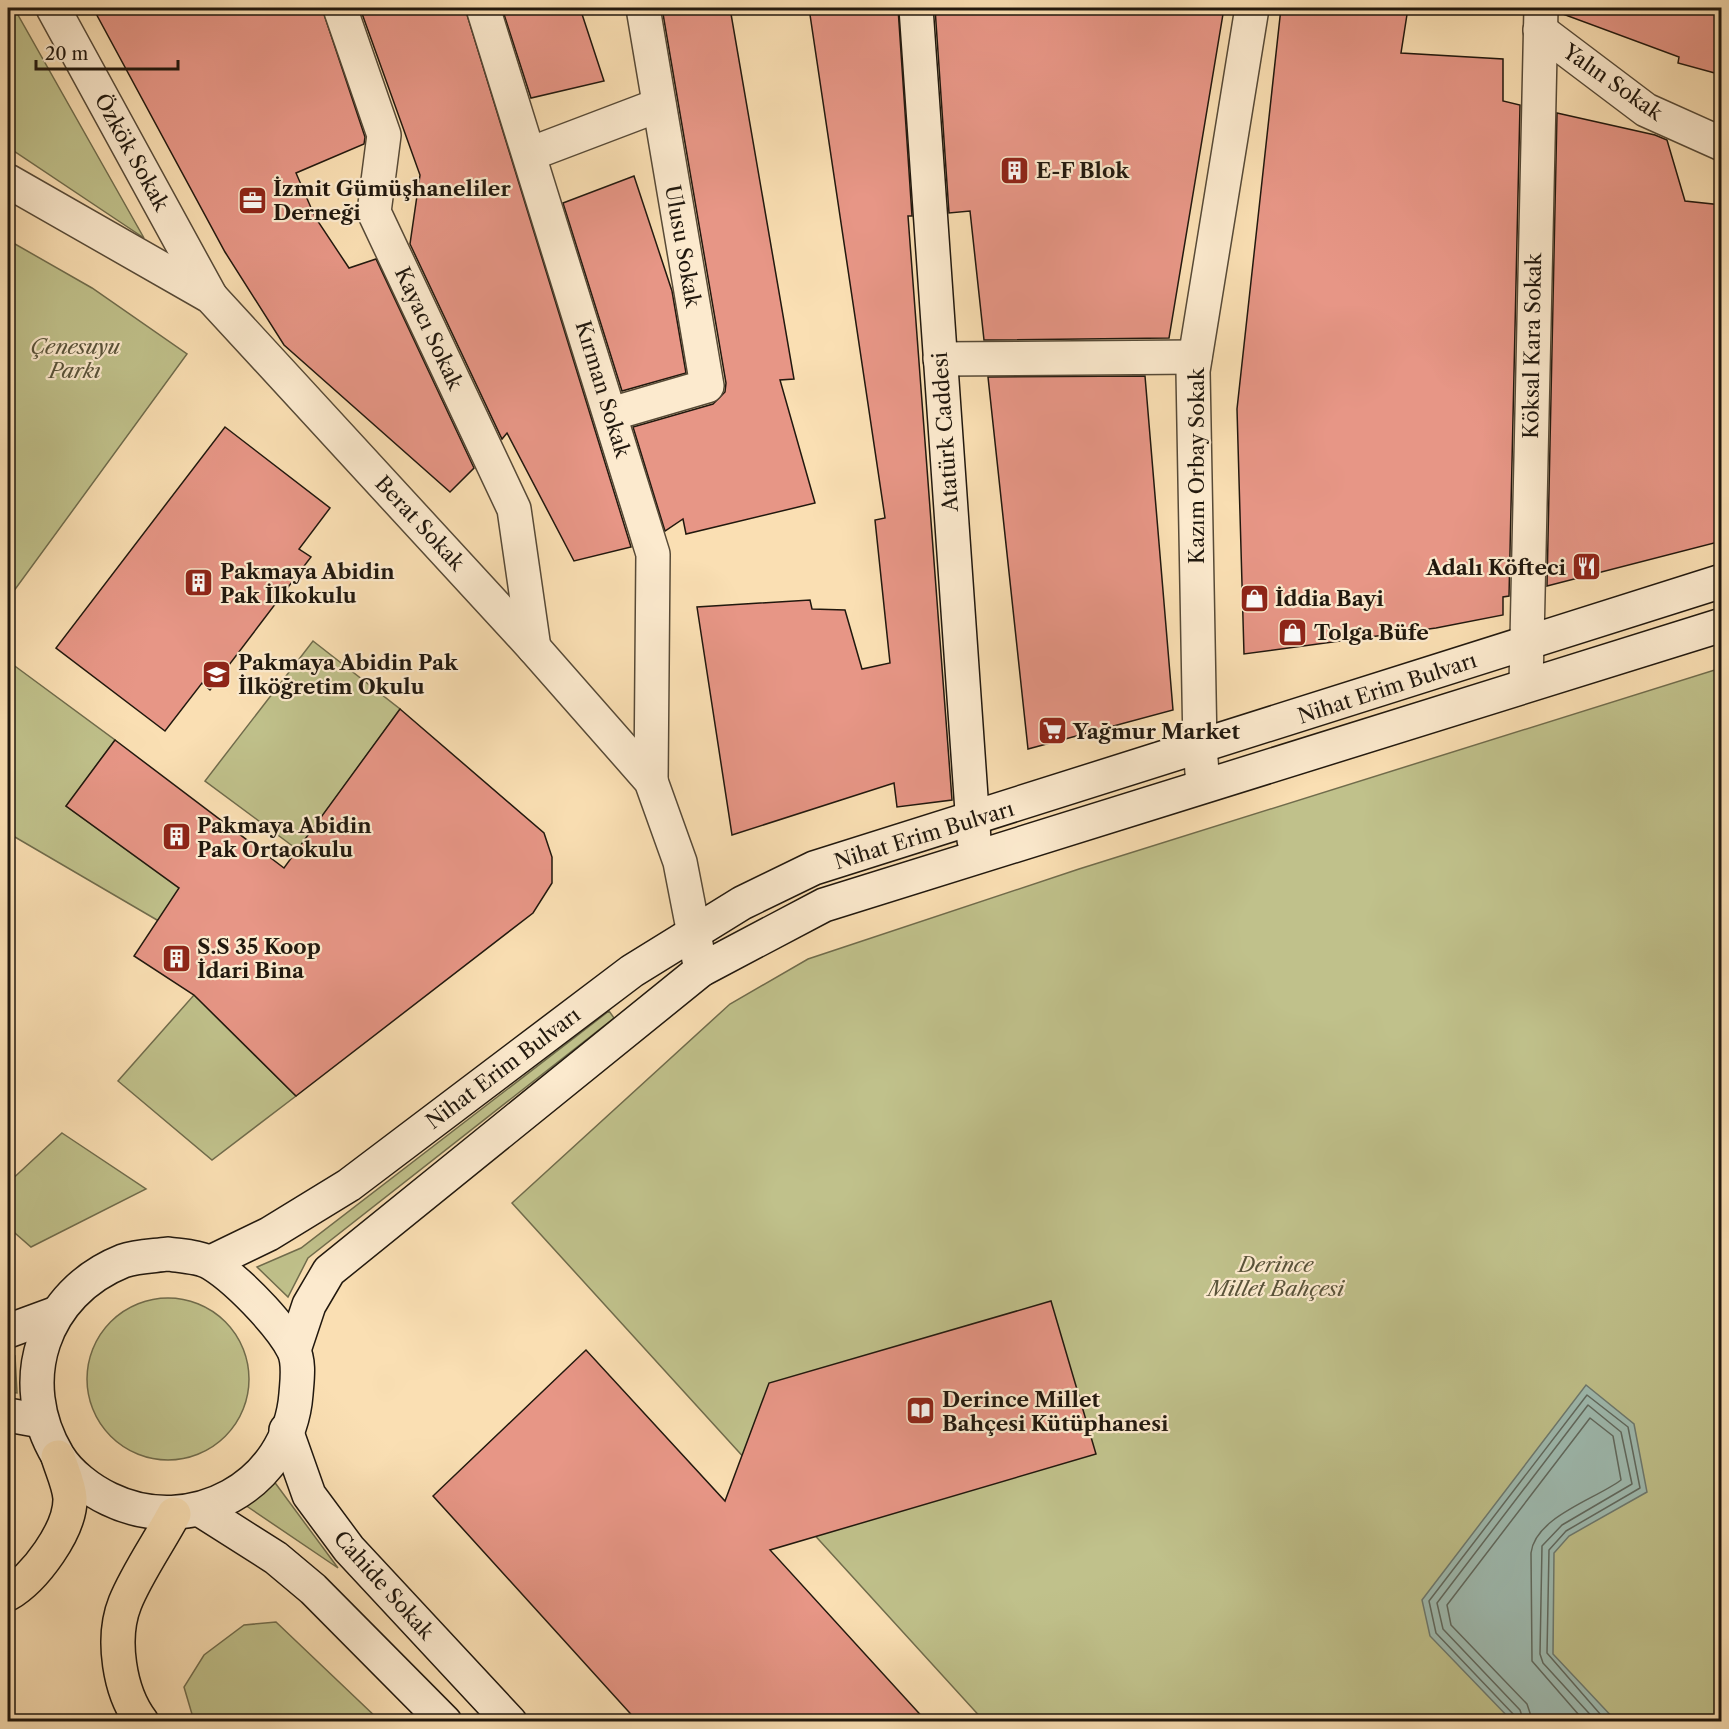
<svg xmlns="http://www.w3.org/2000/svg" width="1729" height="1729" viewBox="0 0 1729 1729" font-family="'Libre Caslon Text',serif">
<style>
.green{fill:#c0c18b;stroke:#706c4c;stroke-width:1.5}
.water{fill:#9fbcb2;stroke:#6d7a70;stroke-width:1.5}
.lines{fill:none;stroke-linecap:round;stroke-linejoin:round}
.shore{stroke:#606a60;stroke-width:1.5}
.building{fill:#e79686;stroke:#21180e;stroke-width:1.5}
.street-casing{stroke:#574a37;stroke-width:36}
.secondary-casing{stroke:#21180e;stroke-width:36}
.highway-casing{stroke:#21180e;stroke-width:36}
.street{stroke:#fceace;stroke-width:33}
.secondary{stroke:#fceace;stroke-width:33}
.highway{stroke:#fadfb3;stroke-width:33}
.labels{text-anchor:middle;dominant-baseline:central;stroke-width:4.5;stroke-linejoin:round;paint-order:stroke}
.street-label{font-size:21px;fill:#21180e;stroke:#fceace}
.poi-label{font-size:21px;font-weight:bold;fill:#21180e;stroke:#fceace;text-anchor:start}
.park-label{font-size:21px;font-style:italic;fill:#59533a;stroke:#fceace}
</style>
<rect width="100%" height="100%" fill="#fadfb3"/>
<filter id="stains"><feTurbulence type="fractalNoise" baseFrequency=".00333" numOctaves="4"/><feColorMatrix values="0 0 0 0 .2 0 0 0 0 .09 0 0 0 0 .02 0 0 0 .5 -.17"/></filter>
<radialGradient id="worn" r=".72"><stop offset=".6" stop-color="#630" stop-opacity="0"/><stop offset="1" stop-color="#630" stop-opacity=".3"/></radialGradient>
<!-- green -->
<g class="green">
<path d="M8 8H14L144 238 8 147Z"/>
<path d="M8 240 92 288 187 354 8 599Z"/>
<path d="M313 641 400 709 298 850 205 781Z"/>
<path d="M8 661 115 740 66 806 238 931 217 959 157 920 8 833Z"/>
<path d="M1721 668V1721H984L512 1203 730 1004 808 959 1079 869Z"/>
<path d="M194 995 296 1096 212 1160 118 1081Z"/>
<path d="M609 1011 614 1018 308 1258 288 1297 257 1267 301 1248Z"/>
<path d="M62 1133 146 1189 31 1247 8 1227V1183Z"/>
<circle cx="168" cy="1379" r="81"/>
<path d="M15 1356 17 1393 8 1392V1358Z"/>
<path d="M273 1480 338 1568 245 1505Z"/>
<path d="M276 1622 380 1721H194L184 1687 204 1655 244 1625Z"/>
</g>
<!-- water -->
<path class="water" d="M1586 1385 1634 1424 1647 1492 1569 1536 1554 1553 1553 1654 1616 1721H1512L1430 1636 1422 1600Z"/>
<g class="lines">
<!-- shore -->
<g class="shore">
<path d="M1516 1722 1514 1715 1436 1633 1429 1601 1587 1395 1628 1427 1640 1488 1566 1531 1549 1550 1547 1653 1607 1722"/>
<path d="M1524 1722 1520 1710 1443 1629 1437 1603 1588 1405 1621 1432 1632 1484 1562 1525 1542 1546 1540 1654 1543 1663 1597 1722"/>
<path d="M1533 1722 1527 1704 1451 1625 1447 1605 1590 1418 1613 1436 1621 1480C1596 1499 1535 1517 1531 1553L1532 1661 1585 1722"/>
</g>
</g>
<!-- building -->
<g class="building">
<path d="M93 8H322L365 137 364 144 296 173 315 217 349 268 376 259 474 468 450 492 284 345 225 252Z"/>
<path d="M360 8H465L631 547 574 561 507 433 502 439 410 244 420 175Z"/>
<path d="M502 8H580L604 81 531 98Z"/>
<path d="M662 8H730L794 379 780 380 815 503 686 534 683 519 665 531 633 427 713 404 725 392 726 383Z"/>
<path d="M809 8H898L912 216H908L952 800 897 807 894 783 732 835 697 607 810 600 812 609 845 610 862 669 890 663 875 520 885 518Z"/>
<path d="M935 8H1224L1169 338 984 340 970 211 949 213Z"/>
<path d="M1281 8H1408L1401 53 1503 59V101L1520 105 1509 596 1503 597V615L1436 628 1244 654 1237 409Z"/>
<path d="M1560 8H1722V75L1678 63 1679 57 1560 13Z"/>
<path d="M1557 113 1655 135 1667 140 1685 201 1722 205V541L1547 586Z"/>
<path d="M634 176 672 291 686 373 622 391 563 203Z"/>
<path d="M1145 376 1173 710 1028 749 988 377Z"/>
<path d="M225 427 330 508 299 549 311 557 210 690 202 683 165 731 56 648Z"/>
<path d="M400 709 544 833 552 857V883L533 913 296 1096 194 995 134 956 179 888 66 806 115 740 284 868Z"/>
<path d="M1051 1301 1096 1454 770 1550 927 1722H638L433 1496 586 1350 725 1501 769 1383Z"/>
</g>
<g class="lines">
<defs>
<g id="street">
<path d="M53 8 211 297"/>
<path d="M340 8 384 135 374 212 514 509 534 648"/>
<path d="M483 8 653 554 651 781"/>
<path d="M1540 30 1646 110 1722 144"/>
<path d="M530 154 659 105"/>
<path d="M8 181 211 297 534 648 651 781 680 862 701 970"/>
<path d="M940 359 1195 357"/>
<path d="M611 414 707 386 643 8"/>
<path d="M1526 685 1541 8"/>
<path d="M1203 785 1200 747 1193 371 1252 8"/>
</g>
<g id="secondary">
<path d="M916 8 974 840"/>
<path d="M168 1254C181 1256 202 1257 212 1264 230 1275 249 1294 263 1309 274 1321 286 1335 293 1349 300 1362 297 1380 296 1394 289 1486 191 1539 109 1499 90 1490 69 1474 58 1456 13 1381 43 1293 123 1261 137 1256 154 1256 168 1254Z"/>
<path d="M211 1262 269 1234 349 1185 632 971 742 903 814 868 1722 581"/>
<path d="M8 1331 57 1313"/>
<path d="M294 1350 309 1305 329 1271 701 970 824 905 1722 625"/>
<path d="M8 1415 41 1421"/>
<path d="M286 1430 309 1495 349 1549 510 1722"/>
<path d="M199 1509 276 1558 313 1589 445 1722"/>
</g>
<g id="highway">
<path d="M8 1594C34 1579 71 1530 70 1498 69 1485 62 1470 58 1457"/>
<path d="M142 1722C119 1692 111 1638 125 1603 136 1575 159 1542 174 1514"/>
</g>
</defs>
<!-- street casing -->
<use href="#street" class="street-casing"/>
<!-- secondary casing -->
<use href="#secondary" class="secondary-casing"/>
<!-- highway casing -->
<use href="#highway" class="highway-casing"/>
<!-- street -->
<use href="#street" class="street"/>
<!-- secondary -->
<use href="#secondary" class="secondary"/>
<!-- highway -->
<use href="#highway" class="highway"/>
</g>
<!-- icons -->
<defs>
<symbol id="building-square" viewBox="-11 -11 22 22"><rect x="-9" y="-9" width="18" height="18" rx="4" fill="#8f2418" stroke="#fceace"/><path d="M-4-6H4V6H1V3H-1V6H-4ZM-2.5-4.3h1.7v1.8h-1.7ZM.8-4.3h1.7v1.8H.8ZM-2.5-1h1.7V.8h-1.7ZM.8-1h1.7V.8H.8Z" fill="#fff"/></symbol>
<symbol id="office-square" viewBox="-11 -11 22 22"><rect x="-9" y="-9" width="18" height="18" rx="4" fill="#8f2418" stroke="#fceace"/><path d="M-6-3h4V-5.5h4V-3h4V5H-6ZM-1-4.5V-3h2v-1.5ZM-6 0V1H6V0Z" fill="#fff"/></symbol>
<symbol id="restaurant-square" viewBox="-11 -11 22 22"><rect x="-9" y="-9" width="18" height="18" rx="4" fill="#8f2418" stroke="#fceace"/><path d="M-5-6h1v4h1v-4h1v4h1v-4h1v5L-1.5 .5V6h-2V.5L-5-1ZM5-6V6H3V1.5H1.5Q1.5-4 5-6Z" fill="#fff"/></symbol>
<symbol id="shop-square" viewBox="-11 -11 22 22"><rect x="-9" y="-9" width="18" height="18" rx="4" fill="#8f2418" stroke="#fceace"/><path d="M-5-2.5h2.3a2.7 3.5 0 0 1 5.4 0H5L5.5 6h-11ZM-1.5-2.5h3a1.5 2.3 0 0 0-3 0Z" fill="#fff"/></symbol>
<symbol id="school-square" viewBox="-11 -11 22 22"><rect x="-9" y="-9" width="18" height="18" rx="4" fill="#8f2418" stroke="#fceace"/><path d="M0-5L7-2L0 1L-7-2ZM-4 1L0 2.5L4 1V4Q0 6-4 4Z" fill="#fff"/></symbol>
<symbol id="supermarket-square" viewBox="-11 -11 22 22"><rect x="-9" y="-9" width="18" height="18" rx="4" fill="#8f2418" stroke="#fceace"/><path d="M-6-5.5h2.5l.6 2H6L4.5 2H-2.5L-4.4-4H-6ZM-1.5 3.2a1.3 1.3 0 1 0 .1 0ZM3 3.2a1.3 1.3 0 1 0 .1 0Z" fill="#fff"/></symbol>
<symbol id="library-square" viewBox="-11 -11 22 22"><rect x="-9" y="-9" width="18" height="18" rx="4" fill="#8f2418" stroke="#fceace"/><path d="M-6-4Q-3-5.5-.7-3.5V5Q-3 3-6 4ZM6-4Q3-5.5 .7-3.5V5Q3 3 6 4Z" fill="#fff"/></symbol>
</defs>
<g fill-rule="evenodd">
<use href="#building-square" x="998" y="154" width="33" height="33"/>
<use href="#office-square" x="236" y="184" width="33" height="33"/>
<use href="#restaurant-square" x="1570" y="550" width="33" height="33"/>
<use href="#building-square" x="182" y="566" width="33" height="33"/>
<use href="#shop-square" x="1238" y="582" width="33" height="33"/>
<use href="#shop-square" x="1276" y="616" width="33" height="33"/>
<use href="#school-square" x="200" y="658" width="33" height="33"/>
<use href="#supermarket-square" x="1036" y="714" width="33" height="33"/>
<use href="#building-square" x="160" y="820" width="33" height="33"/>
<use href="#building-square" x="160" y="942" width="33" height="33"/>
<use href="#library-square" x="904" y="1394" width="33" height="33"/>
</g>
<g class="labels">
<!-- street labels -->
<g class="street-label">
<text transform="translate(1613 82) rotate(35)">Yalın Sokak</text>
<text transform="translate(132 152) rotate(61)">Özkök Sokak</text>
<text transform="translate(683 246) rotate(80)">Ulusu Sokak</text>
<text transform="translate(429 328) rotate(65)">Kayacı Sokak</text>
<text transform="translate(1532 346) rotate(-89)">Köksal Kara Sokak</text>
<text transform="translate(603 389) rotate(73)">Kırman Sokak</text>
<text transform="translate(945 432) rotate(-94)">Atatürk Caddesi</text>
<text transform="translate(1196 466) rotate(-90)">Kazım Orbay Sokak</text>
<text transform="translate(420 523) rotate(47)">Berat Sokak</text>
<text transform="translate(1387 688) rotate(-18)">Nihat Erim Bulvarı</text>
<text transform="translate(924 835) rotate(-17)">Nihat Erim Bulvarı</text>
<text transform="translate(503 1068) rotate(-37)">Nihat Erim Bulvarı</text>
<text transform="translate(384 1585) rotate(48)">Cahide Sokak</text>
</g>
<!-- poi labels -->
<g class="poi-label">
<text x="1036" y="170">E-F Blok</text>
<text x="273" y="188">İzmit Gümüşhaneliler<tspan x="273" dy="24">Derneği</tspan></text>
<text x="1566" y="567" text-anchor="end">Adalı Köfteci</text>
<text x="220" y="571">Pakmaya Abidin<tspan x="220" dy="24">Pak İlkokulu</tspan></text>
<text x="1275" y="598">İddia Bayi</text>
<text x="1314" y="632">Tolga Büfe</text>
<text x="238" y="662">Pakmaya Abidin Pak<tspan x="238" dy="24">İlköğretim Okulu</tspan></text>
<text x="1073" y="731">Yağmur Market</text>
<text x="197" y="825">Pakmaya Abidin<tspan x="197" dy="24">Pak Ortaokulu</tspan></text>
<text x="197" y="946">S.S 35 Koop<tspan x="197" dy="24">İdari Bina</tspan></text>
<text x="942" y="1399">Derince Millet<tspan x="942" dy="24">Bahçesi Kütüphanesi</tspan></text>
</g>
<!-- park labels -->
<g class="park-label">
<text x="75" y="346">Çenesuyu<tspan x="75" dy="24">Parkı</tspan></text>
<text x="1276" y="1264">Derince<tspan x="1276" dy="24">Millet Bahçesi</tspan></text>
</g>
</g>
<!-- margin -->
<rect width="1729" height="1729" fill="none" stroke="#fadfb3" stroke-width="30"/>
<rect x="9" y="9" width="1711" height="1711" fill="none" stroke="#21180e" stroke-width="3"/>
<rect x="15" y="15" width="1699" height="1699" fill="none" stroke="#21180e" stroke-width="1.5"/>
<!-- scale -->
<path d="M36 60v9h142v-9" fill="none" stroke="#21180e" stroke-width="3"/>
<text x="45" y="60" font-size="18" fill="#21180e" stroke="#fceace" stroke-width="4.5" paint-order="stroke">20 m</text>
<rect width="100%" height="100%" filter="url(#stains)"/>
<rect width="100%" height="100%" fill="url(#worn)"/>
</svg>
